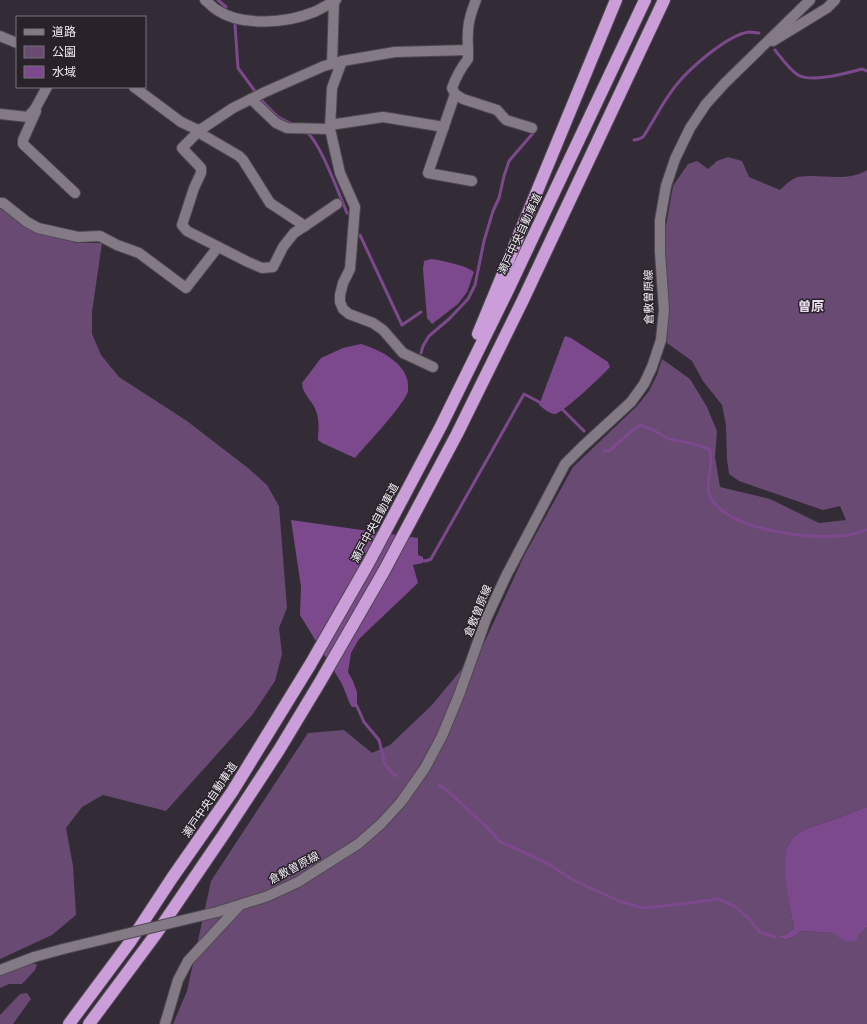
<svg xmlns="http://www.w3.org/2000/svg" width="867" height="1024" viewBox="0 0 867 1024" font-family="'DejaVu Sans','Noto Sans JP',sans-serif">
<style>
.green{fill:#694a73}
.water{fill:#7c498c}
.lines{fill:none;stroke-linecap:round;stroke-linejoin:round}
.stream{stroke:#7c498c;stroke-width:3}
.street-casing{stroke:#4e4850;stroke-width:12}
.secondary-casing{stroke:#4e4850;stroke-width:12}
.highway-casing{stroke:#4e4850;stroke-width:14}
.street{stroke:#837a85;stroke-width:10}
.secondary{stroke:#837a85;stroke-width:10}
.highway{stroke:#cb9ed9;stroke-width:12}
.secondary-bridge-casing{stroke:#4e4850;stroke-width:12;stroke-linecap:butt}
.secondary-bridge{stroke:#837a85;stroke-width:10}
.labels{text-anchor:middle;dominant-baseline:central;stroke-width:3;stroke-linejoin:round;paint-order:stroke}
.street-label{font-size:11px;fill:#f1ecf3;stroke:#29222b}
.quarter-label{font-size:13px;font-weight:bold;fill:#eae0ed;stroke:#29222b}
</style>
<rect width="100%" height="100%" fill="#332c36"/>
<!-- green -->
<g class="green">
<path d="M728 157 742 161 749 177 780 190C785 185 791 179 798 177 820 173 847 183 867 170V808H863L832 820 805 829 794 836 789 844 786 849 789 904 794 928 785 935 776 937C789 941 791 940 801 931L834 933 842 940 858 937 867 927V1024H173L187 991 211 881 308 733 344 730 372 753 390 745 432 705 485 641 524 556 573 467 637 406 649 391 657 375 662 359 690 379 707 407 717 431 715 457 720 487 770 499 819 523 846 520 840 506 823 510 739 481 729 474 727 459 726 425 722 405 703 381 692 361 667 343 668 292 663 243 673 186 688 164 697 161 708 169 717 161Z"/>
<path d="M0 208 33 231 77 243H102L92 312V334L101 355 119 377 187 421 248 468 267 485 279 506 287 608 279 628 282 654 275 681 253 714 166 811 103 795 82 807 66 828 73 866 76 915 52 935 0 959Z"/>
<path d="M30 964H37L35 970 22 984H9L0 988V975Z"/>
<path d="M27 993 31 999 13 1024H0V1015L20 994Z"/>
</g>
<!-- water -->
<g class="water">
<path d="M431 259C440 260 468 266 474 272L467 292 458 304 432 324 427 318 423 269 424 261Z"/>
<path d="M565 336 571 338 608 362 610 367C603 375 563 413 555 414 550 414 543 408 539 405Z"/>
<path d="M361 344C381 350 411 365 408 390 408 401 365 446 355 458L322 443 318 440C318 430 320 421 316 411 313 401 302 394 302 383L321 358 343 348Z"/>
<path d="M291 520 418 538V555L423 557V563L413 565 418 583 359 639 351 653 348 672 353 681 357 692V702L356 707H352L350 704 342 684 300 615 301 587Z"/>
<path d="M863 808H867V927L858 937 856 941 849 942 842 940 833 933 801 931C790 941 789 940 775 937L785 935 794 928 789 904 785 876 786 849 789 844 794 836 805 829 832 820Z"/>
</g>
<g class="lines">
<!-- stream -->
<g class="stream">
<path d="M218 0 226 7"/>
<path d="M235 25 238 68 263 102 278 117 294 125"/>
<path d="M775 50C782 59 789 69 798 75 813 83 846 73 862 69L867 71"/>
<path d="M306 132C319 139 340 197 347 213"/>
<path d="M634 140 639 139 643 137C655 119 664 99 678 83 691 67 729 34 749 32 752 32 756 33 759 33"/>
<path d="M360 235 402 325 421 312"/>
<path d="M421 353 423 346 429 336 449 319 468 299 475 285 484 241 493 211 499 198 504 176 509 161 534 132"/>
<path d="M561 408 584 431"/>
<path d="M604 451H609L633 430 641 425 653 430 669 439 694 444 709 449C716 464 702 485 712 500 734 532 813 540 849 535 855 534 861 532 867 530"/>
<path d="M420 560 426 561 431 559 524 394 543 404"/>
<path d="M355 702 364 722 379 740 385 764 392 773 397 776"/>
<path d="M439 786 444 788 453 796 487 827 499 841 545 862 573 880 619 901 643 908 682 904 718 899 736 907 749 919 760 932 775 937"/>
</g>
<defs>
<g id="street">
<path d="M205 0C209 3 213 8 217 10 242 27 287 23 314 12 321 9 329 4 336 0"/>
<path d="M0 36 17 43"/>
<path d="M468 50V59C460 69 456 77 452 88L455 94 428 173 472 181"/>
<path d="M332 64 334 1"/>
<path d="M134 87 181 122 198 130 203 128 233 108 265 92 324 66 342 61 395 52 468 50C467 29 468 20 476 0"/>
<path d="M455 94 463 99 497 110 506 120 532 128"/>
<path d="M251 99 276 123 287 128 330 129 340 173 355 207 350 269 343 283 340 295V302L343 309 349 314 373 323 383 330 403 353 433 367"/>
<path d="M35 109 36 111 23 140V144L75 193"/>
<path d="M0 114 28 117 35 109 47 87"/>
<path d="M330 125 383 117 444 127"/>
<path d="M330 129 332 88 342 61"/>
<path d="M198 130 203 135 239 156 243 160 270 203 305 226"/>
<path d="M199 131 182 148 201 168V173L194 188 182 225 187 231 248 262 262 268 273 267 283 247 294 233 305 226 337 204"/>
<path d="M0 203H3L27 222 38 228 78 237 100 236 117 245 139 253 186 288 218 247"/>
<path d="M165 1024 178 980 188 961 240 905"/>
</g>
<g id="secondary">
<path d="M773 41 827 8 835 0"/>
<path d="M217 912 268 896 298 882 358 844 381 824 401 802 425 768 442 736 459 695 486 619 506 576 565 464 582 447 631 402 644 384 652 367 661 340 664 310 660 252V220L666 186 675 159 690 128 706 104 725 83 810 0"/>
<path d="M0 970 34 957 63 949"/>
</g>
<g id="highway">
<path d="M478 334 616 0"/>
<path d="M69 1024 130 942 172 878 232 792 310 665 369 562 441 426 507 292 645 0"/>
<path d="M89 1024 156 934 224 834 279 750 320 682 384 571 457 434 522 302 664 0"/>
</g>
</defs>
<!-- street casing -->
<use href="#street" class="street-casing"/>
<!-- secondary casing -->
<use href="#secondary" class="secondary-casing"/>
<!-- highway casing -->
<use href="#highway" class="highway-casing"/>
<!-- street -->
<use href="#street" class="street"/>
<!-- secondary -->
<use href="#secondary" class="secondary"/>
<!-- highway -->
<use href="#highway" class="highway"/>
<defs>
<path id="secondary-bridge" d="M63 949 217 912"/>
</defs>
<!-- secondary-bridge casing -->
<use href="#secondary-bridge" class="secondary-bridge-casing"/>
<!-- secondary-bridge -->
<use href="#secondary-bridge" class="secondary-bridge"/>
</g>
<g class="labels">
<!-- street labels -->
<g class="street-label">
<text transform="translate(520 234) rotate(-65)">瀬戸中央自動車道</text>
<text transform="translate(649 297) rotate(-91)">倉敷曽原線</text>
<text transform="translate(375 523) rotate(-62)">瀬戸中央自動車道</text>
<text transform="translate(478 611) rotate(-68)">倉敷曽原線</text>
<text transform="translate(210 800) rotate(-56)">瀬戸中央自動車道</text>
<text transform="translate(294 868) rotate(-28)">倉敷曽原線</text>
</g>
<!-- quarter labels -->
<g class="quarter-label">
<text x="811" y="306">曽原</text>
</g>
</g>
<!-- legend -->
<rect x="16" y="16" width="130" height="72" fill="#29222b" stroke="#79737b"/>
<rect x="24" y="29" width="20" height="6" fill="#837a85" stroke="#79737b"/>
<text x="52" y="36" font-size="12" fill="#f1ecf3">道路</text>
<rect x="24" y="46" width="20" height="12" fill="#694a73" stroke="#79737b"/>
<text x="52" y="56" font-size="12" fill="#f1ecf3">公園</text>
<rect x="24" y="66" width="20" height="12" fill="#7c498c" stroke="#79737b"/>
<text x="52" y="76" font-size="12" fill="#f1ecf3">水域</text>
</svg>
